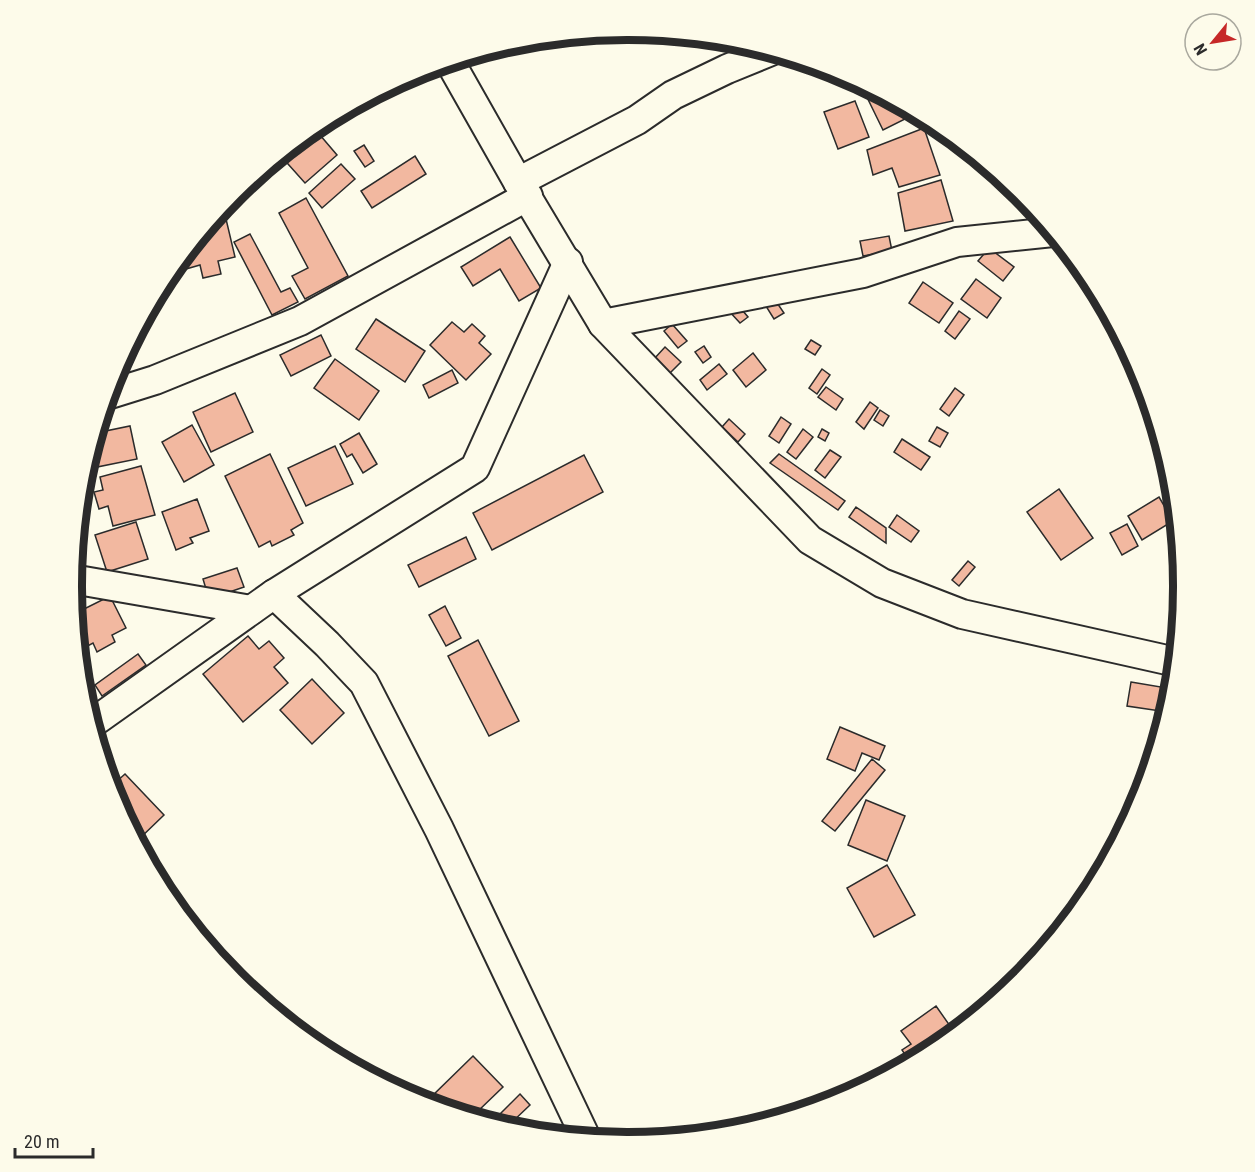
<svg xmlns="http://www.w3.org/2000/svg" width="1255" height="1172" viewBox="0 0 1255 1172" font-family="'Roboto Condensed',sans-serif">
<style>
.building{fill:#f2b8a0;stroke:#2b2b2b;stroke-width:1.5}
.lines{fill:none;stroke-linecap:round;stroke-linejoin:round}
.minor-casing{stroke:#2b2b2b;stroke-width:32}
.minor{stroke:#fdfbea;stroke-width:28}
.rim{fill:none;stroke:#2b2b2b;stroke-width:8}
</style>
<rect width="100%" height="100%" fill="#fdfbea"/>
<!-- building -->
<g class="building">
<path d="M860 83 917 113 883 130Z"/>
<path d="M855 101 869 137 838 149 824 112Z"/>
<path d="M314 128 337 155 305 183 280 155Z"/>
<path d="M924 128 940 175 899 187 892 168 873 175 867 150Z"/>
<path d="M364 145 374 161 365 167 354 151Z"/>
<path d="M415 156 426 174 372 208 361 191Z"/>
<path d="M341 164 355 179 322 208 309 193Z"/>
<path d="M941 180 953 221 905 231 898 193Z"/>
<path d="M306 198 348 276 305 299 292 276 308 268 279 213Z"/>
<path d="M226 219 235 257 218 261 221 274 203 278 200 265 186 269 183 256 210 222Z"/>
<path d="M250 234 281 292 290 288 298 302 272 315 234 242Z"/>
<path d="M889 236 892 251 863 256 860 241Z"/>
<path d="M510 237 541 288 519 301 500 269 473 286 461 267Z"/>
<path d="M989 248 1014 267 1003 281 978 261Z"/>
<path d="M976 279 1001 298 987 318 961 299Z"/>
<path d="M923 282 953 303 939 323 909 303Z"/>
<path d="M773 297 784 313 774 319 764 303Z"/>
<path d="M737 304 748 317 740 323 729 311Z"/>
<path d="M959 311 970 319 955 339 945 331Z"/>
<path d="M376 319 425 351 405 382 356 349Z"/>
<path d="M452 322 464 332 472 324 485 336 479 343 491 354 466 380 430 345Z"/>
<path d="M672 324 687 341 678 348 664 331Z"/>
<path d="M321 335 331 356 291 376 280 355Z"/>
<path d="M811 340 821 346 815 355 805 349Z"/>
<path d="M704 346 711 357 703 363 695 352Z"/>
<path d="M665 347 681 362 669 374 654 359Z"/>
<path d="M753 353 766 370 746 387 733 370Z"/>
<path d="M335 359 379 391 359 420 314 388Z"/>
<path d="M719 364 727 374 707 390 700 380Z"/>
<path d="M822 369 830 375 817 394 809 388Z"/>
<path d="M452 370 458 383 429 398 423 385Z"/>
<path d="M826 387 843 399 836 410 818 397Z"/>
<path d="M955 388 964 395 949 416 940 409Z"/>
<path d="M235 393 253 432 211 452 193 412Z"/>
<path d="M870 402 878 408 864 429 856 422Z"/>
<path d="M880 410 889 416 883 426 874 420Z"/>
<path d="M781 417 791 424 779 443 769 436Z"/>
<path d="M729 419 745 434 738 442 722 427Z"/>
<path d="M192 425 214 465 184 482 162 442Z"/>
<path d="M130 426 137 459 97 467 92 444 96 433Z"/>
<path d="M937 427 948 433 940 447 929 441Z"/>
<path d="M803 429 813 437 796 459 787 452Z"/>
<path d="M822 429 829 433 825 441 818 437Z"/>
<path d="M359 433 377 464 363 473 352 454 347 457 340 444Z"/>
<path d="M902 439 930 457 921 470 894 452Z"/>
<path d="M335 446 353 484 306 506 288 468Z"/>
<path d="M830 450 841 457 825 478 815 470Z"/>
<path d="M270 454 303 523 291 530 294 535 272 546 270 541 259 547 225 476Z"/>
<path d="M779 454 845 501 838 510 770 463Z"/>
<path d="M584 455 603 492 492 550 473 513Z"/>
<path d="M141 466 155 515 113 526 108 506 99 509 94 492 103 490 100 477Z"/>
<path d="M1059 489 1093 538 1061 560 1027 512Z"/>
<path d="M1159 497 1173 521 1142 540 1128 516Z"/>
<path d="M197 499 209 531 190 538 193 543 176 550 162 512Z"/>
<path d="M856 507 886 528V543L849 517Z"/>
<path d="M897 515 919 531 911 542 889 527Z"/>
<path d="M136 522 148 559 107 572 95 535Z"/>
<path d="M1127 524 1138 546 1122 555 1110 533Z"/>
<path d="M466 537 476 559 419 587 408 565Z"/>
<path d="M968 561 975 567 959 586 952 580Z"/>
<path d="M237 568 244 587 209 599 203 579Z"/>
<path d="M110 596 126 628 112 635 115 642 97 652 93 643 82 649 77 638 74 614Z"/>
<path d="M445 606 461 638 446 646 429 615Z"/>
<path d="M248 636 259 649 269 641 284 658 274 667 288 683 243 722 203 674Z"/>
<path d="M478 640 519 721 489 736 448 656Z"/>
<path d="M138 654 146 665 102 696 95 685Z"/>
<path d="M312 679 344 713 312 744 280 710Z"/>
<path d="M1131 682 1173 689 1167 712 1127 706Z"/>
<path d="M840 727 885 746 879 760 862 753 855 771 827 759Z"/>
<path d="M872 759 885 770 835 831 822 821Z"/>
<path d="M125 774 164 815 137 841 114 798 107 776 109 775 116 782Z"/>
<path d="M866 800 905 816 887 861 848 845Z"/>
<path d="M887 865 915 915 874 937 847 888Z"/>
<path d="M936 1006 955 1033 936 1048 910 1062 902 1050 911 1044 901 1031Z"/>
<path d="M473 1056 503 1087 476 1113 483 1120 425 1103Z"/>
<path d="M520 1094 530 1105 509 1125 499 1115Z"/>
</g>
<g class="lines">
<defs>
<g id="minor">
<path d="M450 62 518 182 603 324 810 540 882 583 962 614 1176 662"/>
<path d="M518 182 637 120 673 95 727 69 771 51"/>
<path d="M603 324 863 273 957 242 1053 232"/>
<path d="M107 395 155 380 300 321 528 196"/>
<path d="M72 579 251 610"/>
<path d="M274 594 327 644 364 683 439 829 586 1138"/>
<path d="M91 724 274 594 475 468 568 262"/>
</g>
</defs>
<!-- minor casing -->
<use href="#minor" class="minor-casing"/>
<!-- minor -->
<use href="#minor" class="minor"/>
</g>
<!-- crop -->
<path d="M0 0H1255V1172H0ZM627 40H628A545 545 0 0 1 1173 585V587A545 545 0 0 1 628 1132H627A545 545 0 0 1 82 587V585A545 545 0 0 1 627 40Z" fill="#fdfbea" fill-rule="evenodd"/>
<path class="rim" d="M627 40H628A545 545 0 0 1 1173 585V587A545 545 0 0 1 628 1132H627A545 545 0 0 1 82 587V585A545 545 0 0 1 627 40Z"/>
<!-- north arrow -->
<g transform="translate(1213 42) rotate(240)"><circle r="28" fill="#fdfbea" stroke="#a9a89e" stroke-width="1.5"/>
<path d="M0-4.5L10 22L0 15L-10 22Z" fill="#c62828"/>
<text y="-9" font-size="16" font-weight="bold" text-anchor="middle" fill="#2b2b2b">N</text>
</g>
<!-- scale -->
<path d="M15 1148v9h78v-9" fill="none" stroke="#2b2b2b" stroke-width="3"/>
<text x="24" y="1148" font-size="18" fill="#2b2b2b" stroke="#fdfbea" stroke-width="4.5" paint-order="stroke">20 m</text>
</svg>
